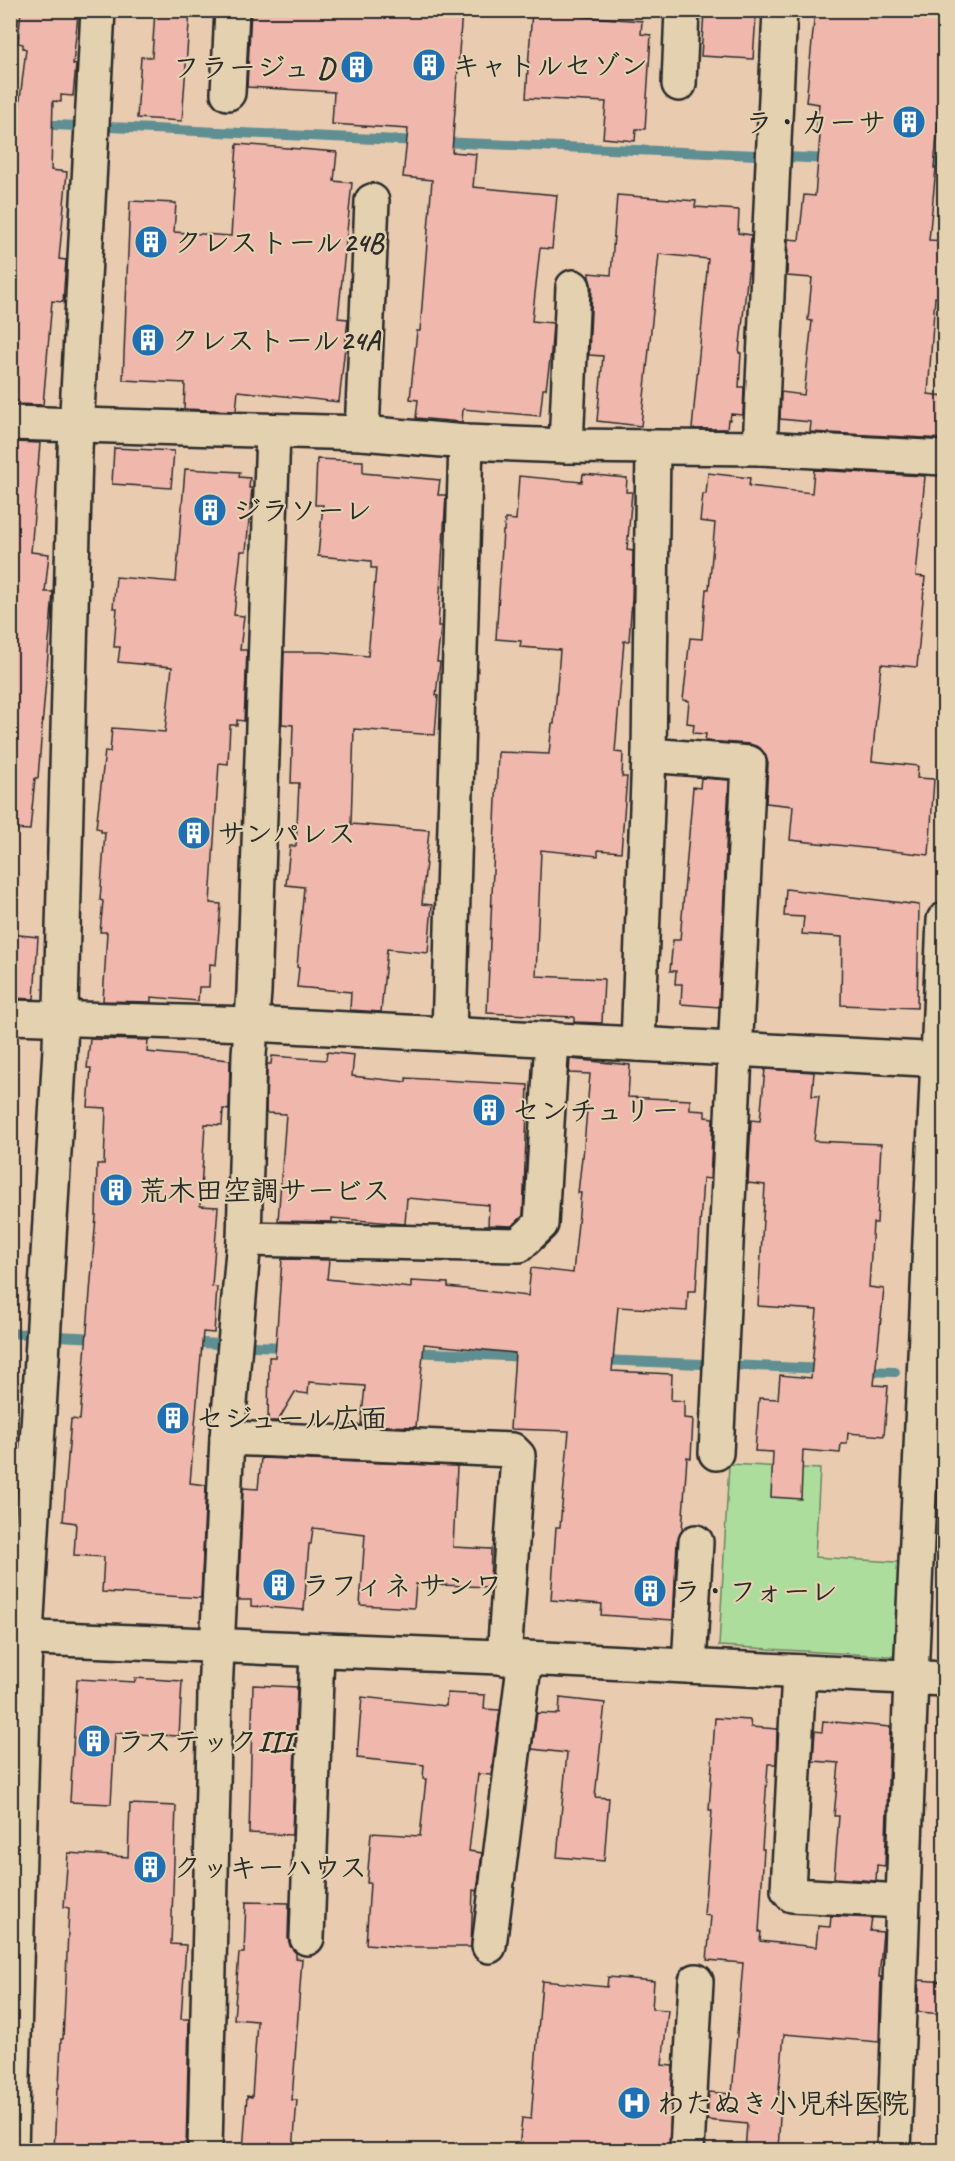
<svg xmlns="http://www.w3.org/2000/svg" width="955" height="2161" viewBox="0 0 955 2161" font-family="Caveat,'Klee One',sans-serif">
<style>
.green{fill:#addd9d;stroke:#6c8464;stroke-width:1.5}
.lines{fill:none;stroke-linecap:round;stroke-linejoin:round}
.stream{stroke:#5e8f92;stroke-width:10}
.building{fill:#f0b7ad;stroke:#2b2b2b;stroke-width:1.5}
.minor-casing{stroke:#2b2b2b;stroke-width:38}
.minor{stroke:#e3d1af;stroke-width:33}
.labels{text-anchor:middle;dominant-baseline:central;stroke-width:4.5;stroke-linejoin:round;paint-order:stroke}
.poi-label{font-size:28px;font-weight:bold;fill:#2b2b2b;stroke:#e3d1af;text-anchor:start}
</style>
<rect width="100%" height="100%" fill="#e9cbb0"/>
<filter id="ink" filterUnits="userSpaceOnUse"><feTurbulence type="fractalNoise" baseFrequency=".0167" numOctaves="2"/><feDisplacementMap in="SourceGraphic" scale="12" xChannelSelector="R" yChannelSelector="G"/><feConvolveMatrix kernelMatrix="1 2 1 2 8 2 1 2 1" color-interpolation-filters="sRGB"/></filter>
<g filter="url(#ink)">
<!-- green -->
<path class="green" d="M729 1464 820 1469 815 1557 911 1563 905 1657 719 1646Z"/>
<g class="lines">
<!-- stream -->
<g class="stream">
<path d="M10 123 77 126"/>
<path d="M109 127 421 141"/>
<path d="M440 142 757 155"/>
<path d="M786 157 830 159"/>
<path d="M921 162 944 163"/>
<path d="M10 1333 26 1334"/>
<path d="M55 1336 101 1338"/>
<path d="M188 1342 218 1344"/>
<path d="M252 1346 288 1347"/>
<path d="M409 1352 528 1357"/>
<path d="M600 1360 702 1364"/>
<path d="M729 1365 826 1369"/>
<path d="M862 1371 895 1372"/>
</g>
</g>
<!-- building -->
<g class="building">
<path d="M21 10H72V14L78 15 73 64 76 65 73 96 61 95V102L53 101 51 170 67 172 59 259 66 260 63 302 52 301 43 405 17 404 18 401 10 400V210L15 161H10V133H16L26 49 23 48V44L18 43Z"/>
<path d="M155 10H190L182 121 137 118 141 57H152Z"/>
<path d="M251 10H462L452 152 476 154 473 187 557 195 552 249 540 248 532 321 553 323 551 352 546 389H543L540 416 463 409 462 422 416 418 418 400 410 399 417 331H420L432 180 403 177 408 129 332 124 334 92 247 87Z"/>
<path d="M532 10H579L578 16 642 21 641 34 651 35 645 129H636L635 141 603 138 606 102 526 98Z"/>
<path d="M880 10H945V82H942L934 168H936L929 240 945 241V298L935 297 928 394 945 396V439L810 432 811 422 780 419 781 392 804 395 812 321 808 320 812 278 787 276 788 239 799 240 804 195 815 196 820 136 816 135 819 104 806 102 815 11 879 16Z"/>
<path d="M704 12 756 16 753 59 701 56Z"/>
<path d="M237 144 337 152 334 181 352 183 338 318 348 319 339 402 238 391 236 411 184 409 185 383 123 380 130 201 176 203 174 232 231 236Z"/>
<path d="M617 195 696 201 695 207 739 210 738 233 751 235 749 272H748L739 353H741L739 387H744L743 415 731 414 730 420H728L727 429H692L708 259 659 254 641 426 597 421 603 356 589 355 592 288 589 277V273L611 275Z"/>
<path d="M13 442 40 443 31 552 49 554 45 592H53L38 778H35L30 830 10 829V469Z"/>
<path d="M114 448 174 451 171 488 112 484Z"/>
<path d="M317 459 363 461V473L440 480 438 495H446L440 592 438 626H441L437 662H440L436 695 438 696 435 735 354 729 351 824 429 830 422 904 432 905 428 953 387 949 381 1012 350 1010 351 992 297 987 299 968 297 967 304 887 286 885 290 846H296L299 783H291L293 725 282 724 284 652H321L368 656 376 568H371V561L318 556 323 505H315Z"/>
<path d="M185 469 240 472 239 477 250 478 249 488H252L246 551H241L234 615 244 616 240 650H247L244 721 237 720V725H230L228 764 219 763 210 903 221 904 216 965 210 964 209 987H199L198 1001 151 997V1002L103 1001 107 932H100L103 901 100 900 105 832H101V829L96 828 105 751 110 752 112 728 165 732 172 667 118 662 120 647H114L117 608H113L116 577 176 582Z"/>
<path d="M814 470 925 476 916 576 925 577 917 667 881 664 872 761 918 766 917 778 934 779 929 855 790 840 793 806 766 803 768 763 765 754 760 748 750 744 705 741 706 734 693 733 694 724 687 723 689 701 683 700 690 638 702 639 706 589H709L715 523 700 521 703 494H706L708 473 750 478 749 486 812 493Z"/>
<path d="M583 474 627 478 626 492H632L627 550 633 551 632 598 629 641H624L615 752 623 753 622 777H627L621 852 598 850V856L541 850 536 976 604 979 602 1023 574 1022V1017L487 1013 498 752 549 754 552 724H554L560 650 520 647 521 641 496 639 503 531H504L505 519 516 520 519 476 582 482Z"/>
<path d="M701 778 729 780 719 1007 681 1004 682 984H675L676 971H670L673 940H680L693 787 700 788Z"/>
<path d="M786 889 919 905 917 1008 841 1005 842 937 802 934 804 917 784 916Z"/>
<path d="M10 934 38 937 34 999 10 998Z"/>
<path d="M90 1039 148 1040 147 1052 230 1060 229 1110 223 1109 222 1125 205 1124 200 1206 218 1207 212 1286 217 1287 214 1333 203 1332 190 1483 206 1485 201 1598 102 1592 104 1557 74 1555 76 1523 63 1521 71 1419 80 1420 96 1216 97 1164H104L106 1108 88 1107 91 1068H87Z"/>
<path d="M327 1052 354 1055 352 1076 406 1082V1078L528 1085 523 1216 512 1226 488 1225 489 1205 407 1198 405 1224 332 1218V1222L278 1221 286 1114 266 1113 267 1064H271L272 1056 326 1060Z"/>
<path d="M570 1059 630 1065 628 1097 690 1100V1110L705 1111V1117L713 1118 710 1179 703 1178 696 1291H688L687 1311 618 1307 612 1371 672 1374 671 1400 684 1401V1418L693 1419 691 1458 687 1457 682 1530 677 1541 673 1620 601 1615 602 1604 551 1600 556 1527H560L569 1431 510 1429 515 1353 424 1344 416 1427 361 1425 365 1386 309 1382 308 1394 295 1392 278 1421H268L269 1357H275L282 1259 329 1260 327 1279 411 1288V1281L448 1283V1287L528 1296 531 1268 573 1273 581 1193H578L582 1157H583L590 1074 569 1073Z"/>
<path d="M765 1069 814 1072 812 1096H819L814 1141 881 1144 877 1223H873L869 1287 884 1289 874 1385 888 1386 884 1436 848 1433 847 1444H841L840 1453 803 1450 801 1499 771 1497 773 1452 755 1451 759 1398 778 1399 780 1375 811 1378 817 1310 758 1306 765 1185 748 1183 751 1120 760 1121Z"/>
<path d="M261 1458 457 1466 453 1547 491 1549 490 1587 416 1584 414 1608 360 1605 365 1534 313 1528 311 1544H309L304 1610 251 1606V1600H238L243 1488 258 1489Z"/>
<path d="M135 1678 182 1681 179 1736 115 1733 111 1804 70 1802 77 1679 135 1682Z"/>
<path d="M253 1685 297 1687 292 1835 249 1833Z"/>
<path d="M447 1693 485 1695 484 1709 500 1710 491 1775 478 1774 469 1851 482 1853 477 1891 473 1890 471 1947H404L366 1944 370 1883H367L371 1833 420 1836 426 1779H423L424 1765 357 1758 362 1697 446 1706Z"/>
<path d="M560 1698 605 1703 595 1797 609 1798 604 1861 557 1857 567 1753 532 1749 537 1713 559 1714Z"/>
<path d="M715 1718 750 1720 751 1727 777 1729 776 1764H768L762 1849H764L759 1932H761L760 1941 816 1947 818 1926 830 1927 831 1916 872 1918 870 1931 883 1932 879 1977H881L879 2042 784 2034 778 2100H781L778 2151H745L747 2124 707 2120 709 2092 732 2094 743 1963 707 1960 711 1916 704 1915 712 1810H709Z"/>
<path d="M823 1721 890 1727 885 1866 877 1865 876 1881 834 1878 839 1816H834L839 1763 813 1761 815 1731 822 1732Z"/>
<path d="M130 1804 176 1806 171 1944 186 1945 181 2019H189L186 2151H54L57 2088H59L61 2039H63L66 1977 69 1908 64 1907 68 1853 128 1857Z"/>
<path d="M246 1902 289 1903 288 1938 290 1946 296 1953V1958L302 1959 292 2100H297L293 2151H243L247 2096 252 2097 257 2021 234 2019 239 1953H244Z"/>
<path d="M608 1977 654 1981 652 2009 668 2010 662 2065 673 2066 669 2151H519L522 2118 531 2119 542 1981 607 1987Z"/>
<path d="M919 1980 945 1982V2014L918 2012Z"/>
</g>
<g class="lines">
<defs>
<g id="minor">
<path d="M679 84 682 10"/>
<path d="M228 93 232 10"/>
<path d="M10 423 362 433 466 442 566 446 760 448 944 458"/>
<path d="M362 433 372 201"/>
<path d="M566 446 573 287"/>
<path d="M760 448 780 10"/>
<path d="M649 755 749 763 716 1453"/>
<path d="M10 1017 251 1024 944 1060"/>
<path d="M449 1034 466 442"/>
<path d="M638 1044 649 755 653 448"/>
<path d="M244 1239 519 1245 541 1224 552 1039"/>
<path d="M227 1438 512 1450 518 1456 504 1658"/>
<path d="M10 1637 525 1658 944 1679"/>
<path d="M689 1666 696 1542"/>
<path d="M799 1672 788 1890 792 1895 902 1901"/>
<path d="M307 1938 317 1650"/>
<path d="M489 1946 525 1658"/>
<path d="M11 2150 24 1669 60 1048 75 451 98 10"/>
<path d="M205 2150 215 1693 227 1438 244 1239 249 1054 254 992 273 432"/>
<path d="M687 2150 696 1981"/>
<path d="M894 2150 911 1677 944 920"/>
</g>
</defs>
<!-- minor casing -->
<use href="#minor" class="minor-casing"/>
<!-- minor -->
<use href="#minor" class="minor"/>
</g>
</g>
<!-- icons -->
<defs>
<symbol id="building-disc" viewBox="-11 -11 22 22"><circle r="9.5" fill="#1f6fb2" stroke="#e3d1af"/><path d="M-4-6H4V6H1V3H-1V6H-4ZM-2.5-4.3h1.7v1.8h-1.7ZM.8-4.3h1.7v1.8H.8ZM-2.5-1h1.7V.8h-1.7ZM.8-1h1.7V.8H.8Z" fill="#fff"/></symbol>
<symbol id="hospital-disc" viewBox="-11 -11 22 22"><circle r="9.5" fill="#1f6fb2" stroke="#e3d1af"/><path d="M-5-5h3v3.5h4V-5h3V5h-3V1.5h-4V5h-3Z" fill="#fff"/></symbol>
</defs>
<g fill-rule="evenodd">
<use href="#building-disc" x="410" y="46" width="38" height="38"/>
<use href="#building-disc" x="338" y="48" width="38" height="38"/>
<use href="#building-disc" x="890" y="103" width="38" height="38"/>
<use href="#building-disc" x="132" y="223" width="38" height="38"/>
<use href="#building-disc" x="129" y="321" width="38" height="38"/>
<use href="#building-disc" x="191" y="491" width="38" height="38"/>
<use href="#building-disc" x="175" y="814" width="38" height="38"/>
<use href="#building-disc" x="470" y="1091" width="38" height="38"/>
<use href="#building-disc" x="97" y="1171" width="38" height="38"/>
<use href="#building-disc" x="154" y="1399" width="38" height="38"/>
<use href="#building-disc" x="260" y="1566" width="38" height="38"/>
<use href="#building-disc" x="631" y="1572" width="38" height="38"/>
<use href="#building-disc" x="75" y="1722" width="38" height="38"/>
<use href="#building-disc" x="131" y="1848" width="38" height="38"/>
<use href="#hospital-disc" x="615" y="2084" width="38" height="38"/>
</g>
<g class="labels">
<!-- poi labels -->
<g class="poi-label">
<text x="452" y="65">キャトルセゾン</text>
<text x="334" y="67" text-anchor="end">フラージュ D</text>
<text x="886" y="122" text-anchor="end">ラ・カーサ</text>
<text x="174" y="242">クレストール24B</text>
<text x="171" y="340">クレストール24A</text>
<text x="233" y="510">ジラソーレ</text>
<text x="217" y="833">サンパレス</text>
<text x="512" y="1110">センチュリー</text>
<text x="139" y="1190">荒木田空調サービス</text>
<text x="196" y="1418">セジュール広面</text>
<text x="302" y="1585">ラフィネ サンワ</text>
<text x="673" y="1591">ラ・フォーレ</text>
<text x="117" y="1741">ラステックIII</text>
<text x="173" y="1867">クッキーハウス</text>
<text x="657" y="2103">わたぬき小児科医院</text>
</g>
</g>
<!-- margin -->
<rect width="955" height="2161" fill="none" stroke="#e3d1af" stroke-width="36"/>
<rect x="18" y="18" width="919" height="2125" fill="none" stroke="#2b2b2b" stroke-width="2" filter="url(#ink)"/>
</svg>
